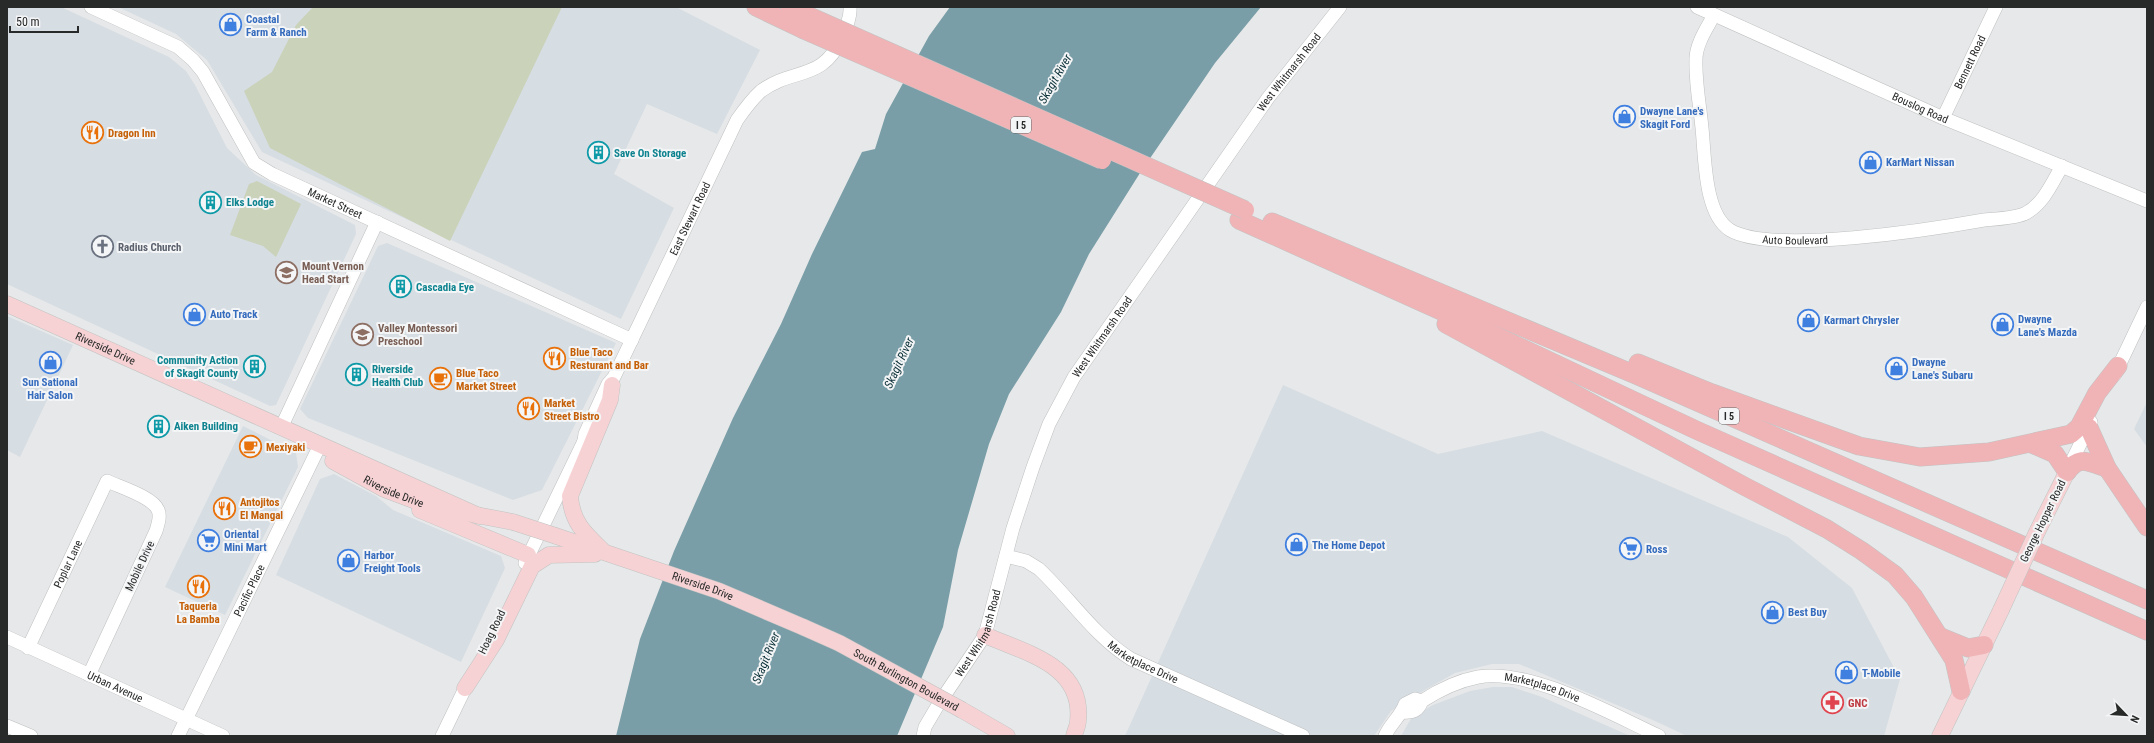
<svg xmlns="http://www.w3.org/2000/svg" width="2154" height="743" viewBox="0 0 2154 743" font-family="'Roboto Condensed',sans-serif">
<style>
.built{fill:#d6dde3}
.green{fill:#cad2b9}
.water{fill:#799ea7}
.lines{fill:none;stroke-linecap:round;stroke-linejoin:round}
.minor-casing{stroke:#bfc0c1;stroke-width:14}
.major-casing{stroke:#c3c3c3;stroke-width:17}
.highway-casing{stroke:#c3c3c3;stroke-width:19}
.minor{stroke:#fff;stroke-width:13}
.major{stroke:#f6d2d4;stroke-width:16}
.highway{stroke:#f0b4b7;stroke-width:18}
.major-bridge-casing{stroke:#c3c3c3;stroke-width:17;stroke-linecap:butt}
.highway-bridge-casing{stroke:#c3c3c3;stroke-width:19;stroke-linecap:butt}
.major-bridge{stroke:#f6d2d4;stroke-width:16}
.highway-bridge{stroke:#f0b4b7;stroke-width:18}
.labels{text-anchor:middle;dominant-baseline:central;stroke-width:4;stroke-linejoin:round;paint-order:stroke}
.shield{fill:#f4f5f6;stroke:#656666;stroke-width:1}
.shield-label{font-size:10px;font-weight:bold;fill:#282929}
.shop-label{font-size:11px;font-weight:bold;fill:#366cbe;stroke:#f4f5f6;text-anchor:start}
.street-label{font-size:11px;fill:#282929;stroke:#f4f5f6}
.food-label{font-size:11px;font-weight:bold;fill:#c56008;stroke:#f4f5f6;text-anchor:start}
.culture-label{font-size:11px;font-weight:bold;fill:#0d838f;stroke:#f4f5f6;text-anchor:start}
.worship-label{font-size:11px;font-weight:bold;fill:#5b616d;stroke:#f4f5f6;text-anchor:start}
.education-label{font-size:11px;font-weight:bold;fill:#785e54;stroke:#f4f5f6;text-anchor:start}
.health-label{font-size:11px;font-weight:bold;fill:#be3a42;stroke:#f4f5f6;text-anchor:start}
.water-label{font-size:12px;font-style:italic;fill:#0a3038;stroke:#f4f5f6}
</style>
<rect width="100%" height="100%" fill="#e7e8e9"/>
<!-- built -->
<g class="built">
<path d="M7 7H61L169 57 186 71 195 85 227 148 256 175 355 225 356 234 276 405 270 406 7 284Z"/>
<path d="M118 7H676L760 50 717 134 647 104 614 174 674 208 621 319 262 152 207 60 176 34Z"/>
<path d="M387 243 616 343 542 490 513 500 308 418 300 409 378 246Z"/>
<path d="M7 316 73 345 20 457 7 450Z"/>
<path d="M1283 385 1438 454 1542 431 1788 537 1852 588 1900 679 1884 736H1687L1655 721 1519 664H1492L1455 673 1416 695 1391 711 1374 736H1125Z"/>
<path d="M2147 402V447L2134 429Z"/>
<path d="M243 426 296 453 298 467 225 615 165 587Z"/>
<path d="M334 474 376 496 393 510 501 556 505 568 461 662 276 575 320 479Z"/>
<path d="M1493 687H1512L1542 697 1630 736H1401L1412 717 1433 705 1470 691Z"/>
</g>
<!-- green -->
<g class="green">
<path d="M313 7H562L450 241 270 148 244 91 272 72 296 25Z"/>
<path d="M257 181 301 204 276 257 263 246 230 235 249 184Z"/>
</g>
<!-- water -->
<path class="water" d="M950 7H1261L1215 63 1140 173 1089 254 1061 312 1009 394 989 444 958 550 943 627 897 736H616L640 639 674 551 733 418 781 324 812 254 862 152 875 149 886 114 929 36Z"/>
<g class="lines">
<defs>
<g id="minor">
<path id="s1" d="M91 7 178 47 193 60 203 72 254 163 272 174 632 340"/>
<path id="s2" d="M1697 7 1943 118 2147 201"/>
<path id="s3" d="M1714 15C1707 28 1696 44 1696 59 1695 82 1700 106 1702 128 1705 156 1704 214 1730 230 1771 255 1934 229 1984 220 1995 219 2018 218 2026 213 2044 203 2052 183 2062 166"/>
<path id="s4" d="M1943 118 1996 7"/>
<path d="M2115 374 2147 307"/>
<path d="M281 428 377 222"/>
<path id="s5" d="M584 441 585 434 608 384 614 377 737 120C744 110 752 99 761 91 793 67 823 82 842 37 846 28 851 17 850 7"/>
<path d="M2068 469 2091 422"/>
<path id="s6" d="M1006 556 1026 561 1039 569C1070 598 1094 636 1131 659L1303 736"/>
<path d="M525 563 584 441 590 434"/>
<path id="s7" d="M7 637 223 736"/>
<path id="s8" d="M28 648 107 481C120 487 153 497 158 510 161 516 158 524 156 531L89 675"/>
<path id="s9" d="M1422 701C1439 690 1457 681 1478 677 1531 668 1611 714 1659 736"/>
<path d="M1403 712C1413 713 1418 711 1422 701"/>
<path d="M7 726 31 736"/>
<path id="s10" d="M178 736 320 445"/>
<path d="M442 736 469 680"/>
<path id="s11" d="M923 736 925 727 938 705 985 635 1013 528 1033 467 1049 424 1074 377 1268 98 1340 7"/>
<path d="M1385 736C1390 724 1401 716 1405 704L1415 699 1422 701"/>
</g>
<g id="major">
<path id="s12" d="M7 304 479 516"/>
<path id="s13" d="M333 461 384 489 429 506 513 522"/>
<path d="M420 510 528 555"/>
<path d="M2037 532 2067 472"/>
<path id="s14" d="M556 536 719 591 803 627"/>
<path d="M602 550C584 533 572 522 570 496L610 400 612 385"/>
<path d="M985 635C1025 653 1084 665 1078 721 1078 726 1075 731 1074 736"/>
<path d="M465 688 496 640 532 566 549 555 595 554"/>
<path d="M962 710 1007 736"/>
<path d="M1940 736 2001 610"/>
</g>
<g id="highway">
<path d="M756 7 802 29"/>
<path d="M790 7 809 16"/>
<path d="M1239 220 1488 332 1696 430 2147 631"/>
<path d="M1272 222 1636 375 2147 600"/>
<path d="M1446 324 1744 486 1827 529 1862 551 1895 575 1914 597 1954 660 1961 691"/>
<path d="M1638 363 1712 393 1859 446 1920 457 1989 452 2071 434 2079 427 2097 393 2118 366"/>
<path d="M2089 428 2107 468 2147 527"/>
<path d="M2032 444 2055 454 2067 472"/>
<path d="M2067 472C2081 453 2090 464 2107 468"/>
<path d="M1941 637 1968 648 1984 645"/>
</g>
</defs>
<!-- minor casing -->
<use href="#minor" class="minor-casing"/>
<!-- major casing -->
<use href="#major" class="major-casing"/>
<!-- highway casing -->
<use href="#highway" class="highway-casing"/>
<!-- minor -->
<use href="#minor" class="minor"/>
<!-- major -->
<use href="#major" class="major"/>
<!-- highway -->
<use href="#highway" class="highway"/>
<defs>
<g id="major-bridge">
<path d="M513 522 556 536"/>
<path d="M2001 610 2037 532"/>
<path id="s15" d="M803 627 839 643 962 710"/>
</g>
<g id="highway-bridge">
<path d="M809 16 1245 210"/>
<path d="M802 29 1102 160"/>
</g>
</defs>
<!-- major-bridge casing -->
<use href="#major-bridge" class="major-bridge-casing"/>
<!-- highway-bridge casing -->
<use href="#highway-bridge" class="highway-bridge-casing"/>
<!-- major-bridge -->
<use href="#major-bridge" class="major-bridge"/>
<!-- highway-bridge -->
<use href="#highway-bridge" class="highway-bridge"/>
</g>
<!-- icons -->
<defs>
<symbol id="shop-ring" viewBox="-11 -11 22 22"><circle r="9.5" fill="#f4f5f6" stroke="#3f7fe0" stroke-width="1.5"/><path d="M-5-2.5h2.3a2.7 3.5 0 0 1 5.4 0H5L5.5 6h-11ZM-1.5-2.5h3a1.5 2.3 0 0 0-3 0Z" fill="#3f7fe0"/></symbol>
<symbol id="restaurant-ring" viewBox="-11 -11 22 22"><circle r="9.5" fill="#f4f5f6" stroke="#e8710a" stroke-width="1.5"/><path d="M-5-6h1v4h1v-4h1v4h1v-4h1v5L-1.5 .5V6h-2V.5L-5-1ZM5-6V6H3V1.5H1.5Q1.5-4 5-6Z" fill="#e8710a"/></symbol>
<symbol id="building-ring" viewBox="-11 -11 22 22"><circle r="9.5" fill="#f4f5f6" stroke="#0f9aa8" stroke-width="1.5"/><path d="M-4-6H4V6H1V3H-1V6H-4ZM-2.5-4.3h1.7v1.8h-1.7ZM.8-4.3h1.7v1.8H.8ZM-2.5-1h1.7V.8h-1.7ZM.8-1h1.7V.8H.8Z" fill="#0f9aa8"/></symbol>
<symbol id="church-ring" viewBox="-11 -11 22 22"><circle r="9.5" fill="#f4f5f6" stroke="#6b7280" stroke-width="1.5"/><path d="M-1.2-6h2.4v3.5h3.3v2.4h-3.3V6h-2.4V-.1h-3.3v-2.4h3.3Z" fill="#6b7280"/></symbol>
<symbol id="school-ring" viewBox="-11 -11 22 22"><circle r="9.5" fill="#f4f5f6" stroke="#8d6e63" stroke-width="1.5"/><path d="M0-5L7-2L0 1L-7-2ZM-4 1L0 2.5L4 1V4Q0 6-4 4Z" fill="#8d6e63"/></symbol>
<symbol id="cafe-ring" viewBox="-11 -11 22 22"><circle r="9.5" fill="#f4f5f6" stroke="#e8710a" stroke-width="1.5"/><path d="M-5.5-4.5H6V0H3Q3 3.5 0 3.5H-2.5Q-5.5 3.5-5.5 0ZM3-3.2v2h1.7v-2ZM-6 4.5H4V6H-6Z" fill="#e8710a"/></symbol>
<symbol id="supermarket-ring" viewBox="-11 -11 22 22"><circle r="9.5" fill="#f4f5f6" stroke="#3f7fe0" stroke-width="1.5"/><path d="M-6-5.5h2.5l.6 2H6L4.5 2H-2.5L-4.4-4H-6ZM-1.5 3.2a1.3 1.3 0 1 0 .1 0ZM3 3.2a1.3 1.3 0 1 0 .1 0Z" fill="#3f7fe0"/></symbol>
<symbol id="pharmacy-ring" viewBox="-11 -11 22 22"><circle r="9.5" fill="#f4f5f6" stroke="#e0444e" stroke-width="1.5"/><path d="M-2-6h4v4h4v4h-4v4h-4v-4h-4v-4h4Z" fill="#e0444e"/></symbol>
</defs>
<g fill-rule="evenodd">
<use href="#shop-ring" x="218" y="12" width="25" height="25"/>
<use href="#shop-ring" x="1612" y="104" width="25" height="25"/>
<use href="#restaurant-ring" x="80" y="120" width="25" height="25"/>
<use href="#building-ring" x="586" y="140" width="25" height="25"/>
<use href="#shop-ring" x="1858" y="150" width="25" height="25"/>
<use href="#building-ring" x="198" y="190" width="25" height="25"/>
<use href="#church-ring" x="90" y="234" width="25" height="25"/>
<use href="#school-ring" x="274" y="260" width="25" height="25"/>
<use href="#building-ring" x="388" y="274" width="25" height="25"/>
<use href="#shop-ring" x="182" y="302" width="25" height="25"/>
<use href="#shop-ring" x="1796" y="308" width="25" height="25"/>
<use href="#shop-ring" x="1990" y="312" width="25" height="25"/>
<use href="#school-ring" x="350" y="322" width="25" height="25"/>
<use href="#restaurant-ring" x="542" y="346" width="25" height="25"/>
<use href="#shop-ring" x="38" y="350" width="25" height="25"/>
<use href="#building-ring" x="242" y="354" width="25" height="25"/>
<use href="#shop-ring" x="1884" y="356" width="25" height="25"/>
<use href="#building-ring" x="344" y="362" width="25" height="25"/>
<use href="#cafe-ring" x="428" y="366" width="25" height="25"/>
<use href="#restaurant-ring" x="516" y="396" width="25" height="25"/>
<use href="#building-ring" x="146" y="414" width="25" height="25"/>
<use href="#cafe-ring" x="238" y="434" width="25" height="25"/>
<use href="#restaurant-ring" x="212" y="496" width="25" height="25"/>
<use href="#supermarket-ring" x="196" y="528" width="25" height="25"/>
<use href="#shop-ring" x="1284" y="532" width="25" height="25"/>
<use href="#supermarket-ring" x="1618" y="536" width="25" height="25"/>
<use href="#shop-ring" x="336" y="548" width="25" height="25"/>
<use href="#restaurant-ring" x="186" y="574" width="25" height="25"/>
<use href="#shop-ring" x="1760" y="600" width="25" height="25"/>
<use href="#shop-ring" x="1834" y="660" width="25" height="25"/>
<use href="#pharmacy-ring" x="1820" y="690" width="25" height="25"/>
</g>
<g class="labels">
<!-- shield labels -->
<g class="shield">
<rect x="1011" y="117" width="20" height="16" rx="3"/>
<rect x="1719" y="408" width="20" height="16" rx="3"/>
</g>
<g class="shield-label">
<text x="1021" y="125">I 5</text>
<text x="1729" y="416">I 5</text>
</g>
<!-- shop labels -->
<g class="shop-label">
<text x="246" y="19">Coastal<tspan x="246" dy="13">Farm &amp; Ranch</tspan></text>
<text x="1640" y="111">Dwayne Lane's<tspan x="1640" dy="13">Skagit Ford</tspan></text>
<text x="1886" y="162">KarMart Nissan</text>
<text x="210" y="314">Auto Track</text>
<text x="2018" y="319">Dwayne<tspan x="2018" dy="13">Lane's Mazda</tspan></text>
<text x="1824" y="320">Karmart Chrysler</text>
<text x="1912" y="362">Dwayne<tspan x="1912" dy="13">Lane's Subaru</tspan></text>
<text x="50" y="382" text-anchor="middle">Sun Sational<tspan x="50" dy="13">Hair Salon</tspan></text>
<text x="224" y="534">Oriental<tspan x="224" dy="13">Mini Mart</tspan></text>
<text x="1312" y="545">The Home Depot</text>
<text x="1646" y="549">Ross</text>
<text x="364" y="555">Harbor<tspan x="364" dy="13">Freight Tools</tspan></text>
<text x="1788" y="612">Best Buy</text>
<text x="1862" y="673">T-Mobile</text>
</g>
<!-- street labels -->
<g class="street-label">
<text stroke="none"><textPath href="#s4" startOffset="62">Bennett Road</textPath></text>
<text stroke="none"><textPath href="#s11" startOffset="766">West Whitmarsh Road</textPath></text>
<text stroke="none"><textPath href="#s2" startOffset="245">Bouslog Road</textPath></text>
<text stroke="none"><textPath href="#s1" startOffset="326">Market Street</textPath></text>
<text stroke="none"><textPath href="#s5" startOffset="247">East Stewart Road</textPath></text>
<text stroke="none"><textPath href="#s3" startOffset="293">Auto Boulevard</textPath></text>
<text stroke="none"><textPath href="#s11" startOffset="442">West Whitmarsh Road</textPath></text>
<text stroke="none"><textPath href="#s12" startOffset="108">Riverside Drive</textPath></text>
<text stroke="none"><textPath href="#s13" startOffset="68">Riverside Drive</textPath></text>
<text transform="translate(2043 521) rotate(-64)">George Hopper Road</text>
<text stroke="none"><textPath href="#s8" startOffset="93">Poplar Lane</textPath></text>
<text transform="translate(140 566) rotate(-65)">Mobile Drive</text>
<text stroke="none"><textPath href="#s14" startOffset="155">Riverside Drive</textPath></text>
<text stroke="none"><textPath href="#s10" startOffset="162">Pacific Place</textPath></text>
<text transform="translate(492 632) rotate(-64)">Hoag Road</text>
<text stroke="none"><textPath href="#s11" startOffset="118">West Whitmarsh Road</textPath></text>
<text stroke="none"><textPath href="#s6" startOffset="177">Marketplace Drive</textPath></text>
<text stroke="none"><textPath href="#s15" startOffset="116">South Burlington Boulevard</textPath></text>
<text stroke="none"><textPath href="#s7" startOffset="119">Urban Avenue</textPath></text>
<text stroke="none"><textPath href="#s9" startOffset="127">Marketplace Drive</textPath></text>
</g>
<!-- food labels -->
<g class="food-label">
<text x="108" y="133">Dragon Inn</text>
<text x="570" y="352">Blue Taco<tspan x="570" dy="13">Resturant and Bar</tspan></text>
<text x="456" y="373">Blue Taco<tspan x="456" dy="13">Market Street</tspan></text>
<text x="544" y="403">Market<tspan x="544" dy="13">Street Bistro</tspan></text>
<text x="266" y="447">Mexiyaki</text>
<text x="240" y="502">Antojitos<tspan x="240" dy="13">El Mangal</tspan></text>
<text x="198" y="606" text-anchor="middle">Taqueria<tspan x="198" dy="13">La Bamba</tspan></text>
</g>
<!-- culture labels -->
<g class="culture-label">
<text x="614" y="153">Save On Storage</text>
<text x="226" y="202">Elks Lodge</text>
<text x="416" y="287">Cascadia Eye</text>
<text x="238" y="360" text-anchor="end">Community Action<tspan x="238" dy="13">of Skagit County</tspan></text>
<text x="372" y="369">Riverside<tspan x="372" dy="13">Health Club</tspan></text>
<text x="174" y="426">Aiken Building</text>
</g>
<!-- worship labels -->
<g class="worship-label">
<text x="118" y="247">Radius Church</text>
</g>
<!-- education labels -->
<g class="education-label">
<text x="302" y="266">Mount Vernon<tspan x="302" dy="13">Head Start</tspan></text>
<text x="378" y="328">Valley Montessori<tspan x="378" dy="13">Preschool</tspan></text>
</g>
<!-- health labels -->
<g class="health-label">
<text x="1848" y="703">GNC</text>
</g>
<!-- water labels -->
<g class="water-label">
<text transform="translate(1055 79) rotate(-60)">Skagit River</text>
<text transform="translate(899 363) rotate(-65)">Skagit River</text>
<text transform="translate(766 658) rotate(-68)">Skagit River</text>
</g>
</g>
<!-- border -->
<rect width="2154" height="743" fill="none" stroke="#282929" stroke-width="16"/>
<!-- north arrow -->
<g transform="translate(2126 715) rotate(115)" stroke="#f4f5f6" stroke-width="3" paint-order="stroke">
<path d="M0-3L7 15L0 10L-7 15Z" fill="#282929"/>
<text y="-6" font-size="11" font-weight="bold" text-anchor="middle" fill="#282929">N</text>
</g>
<!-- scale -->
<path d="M10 26v6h68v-6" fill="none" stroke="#282929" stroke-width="2"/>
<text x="16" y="26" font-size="12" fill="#282929" stroke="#f4f5f6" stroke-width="3" paint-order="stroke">50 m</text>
</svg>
